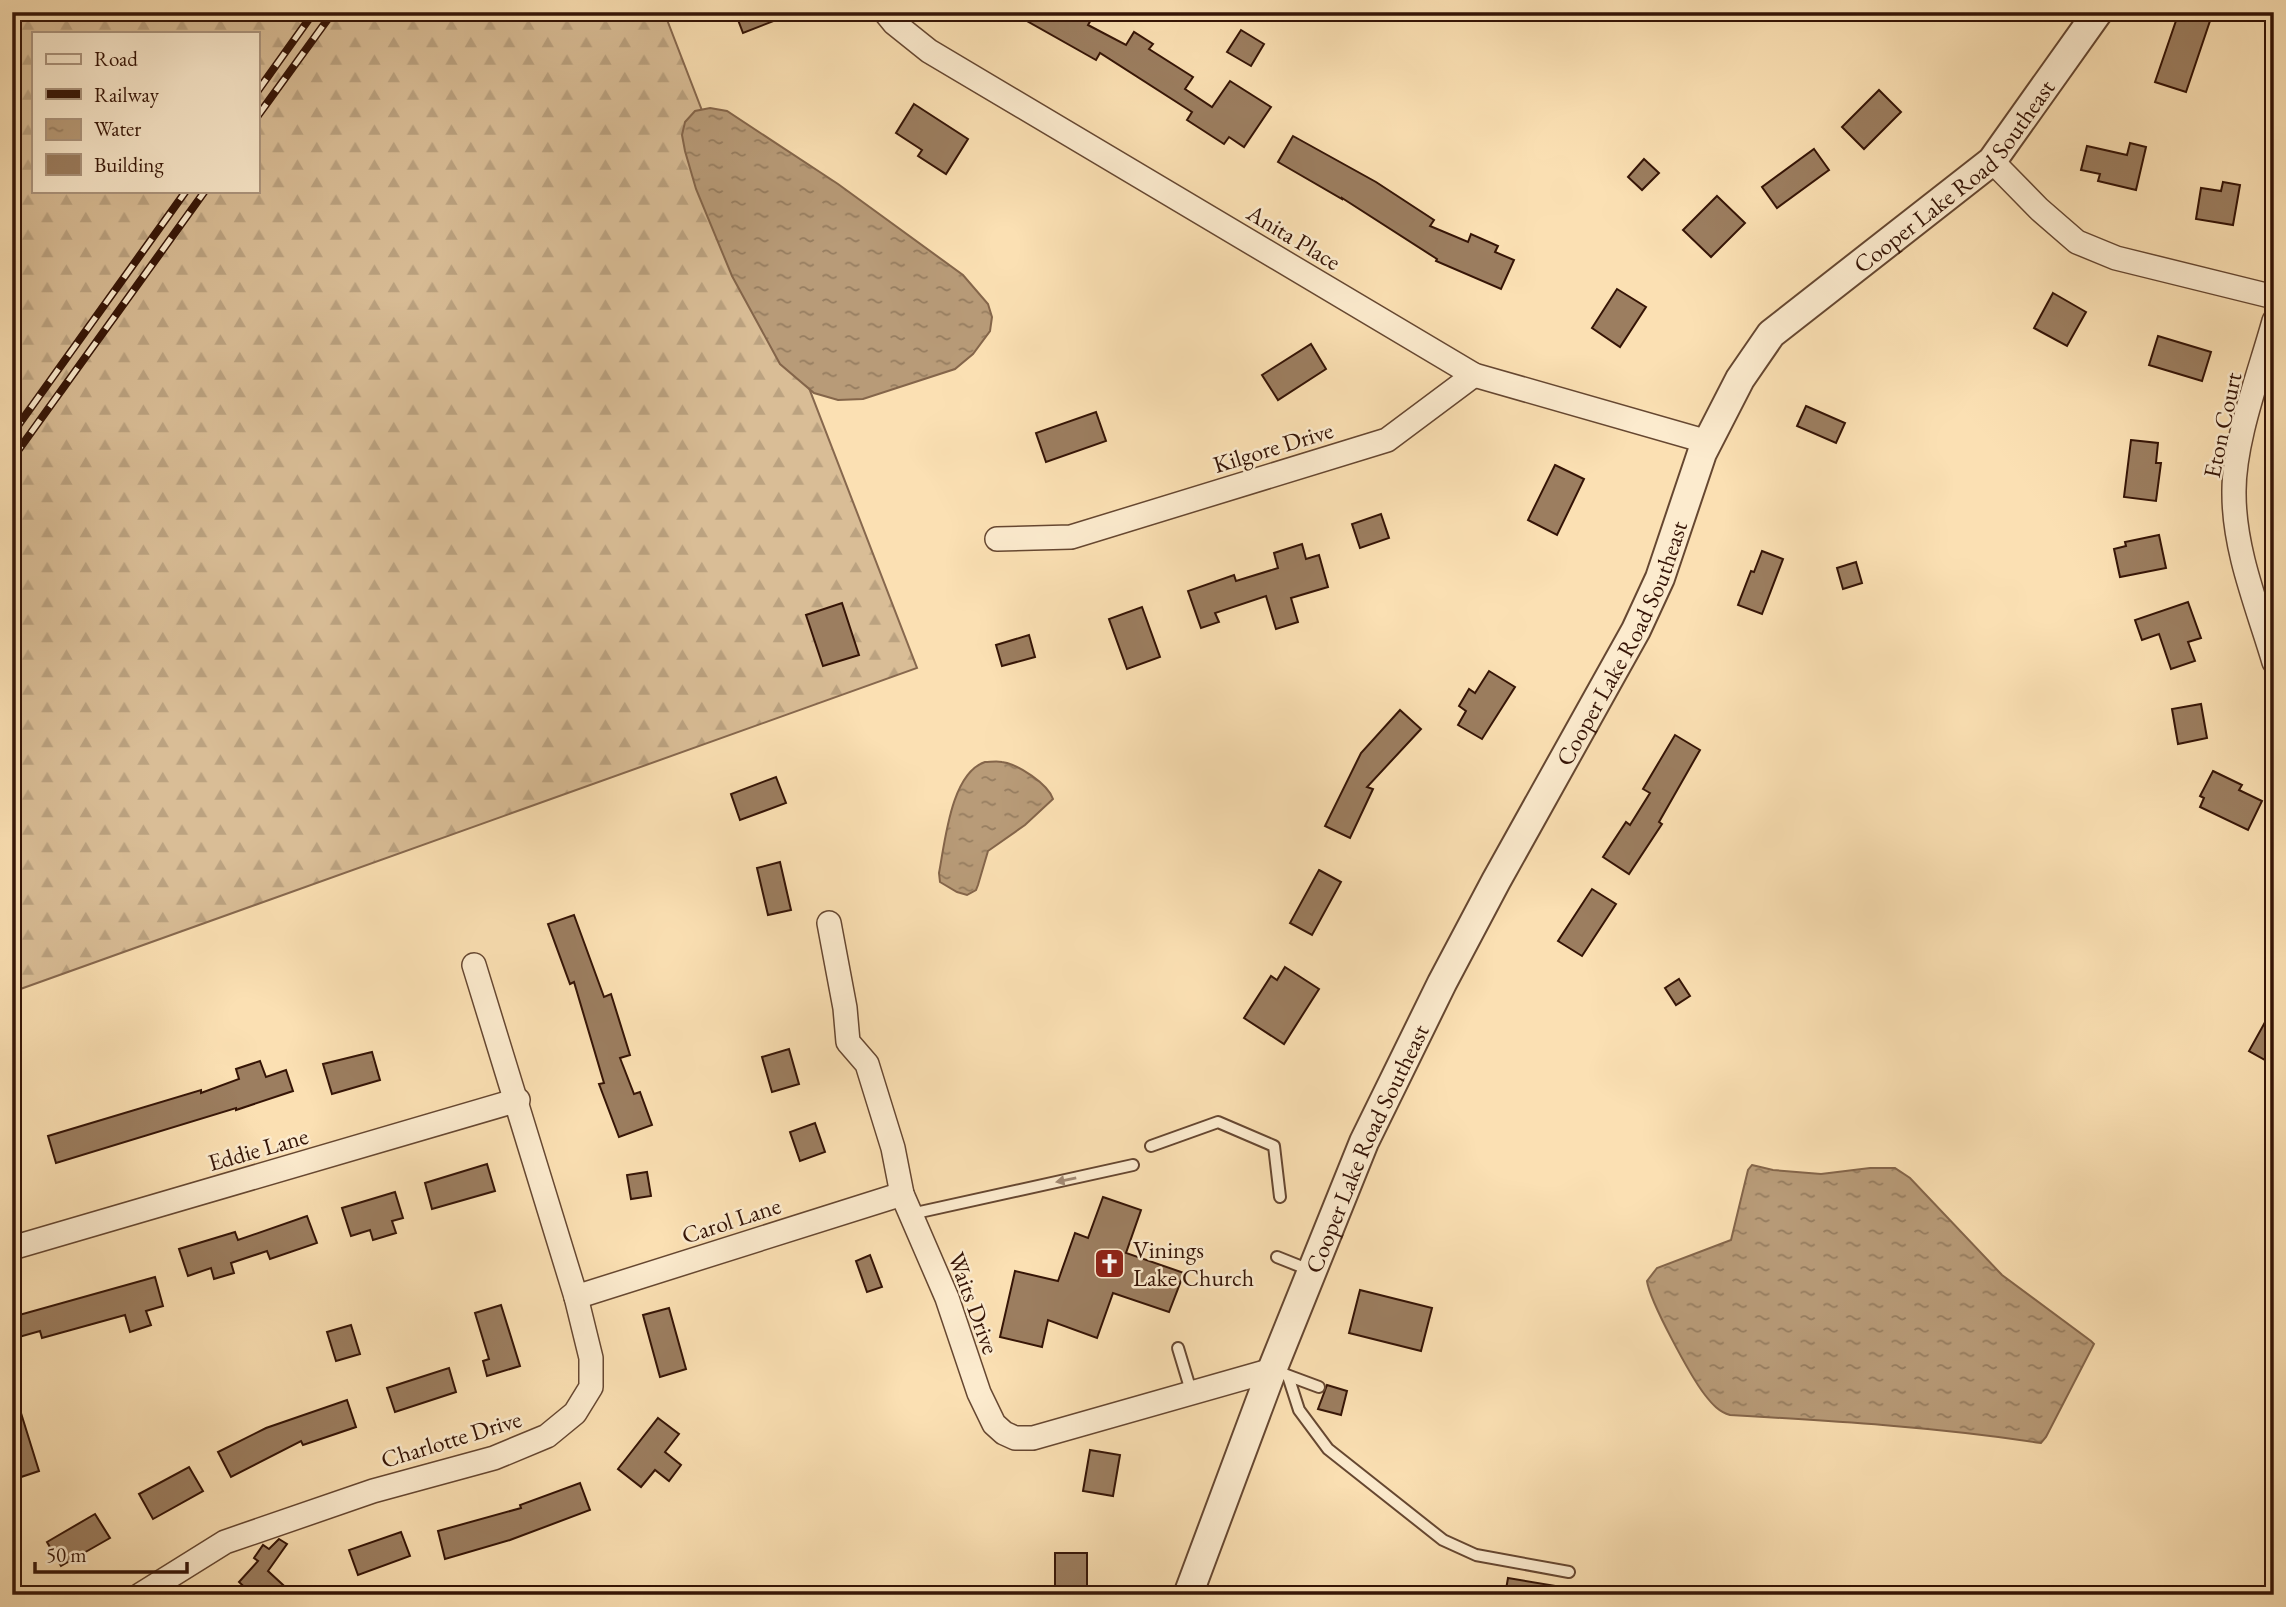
<svg xmlns="http://www.w3.org/2000/svg" width="2286" height="1607" viewBox="0 0 2286 1607" font-family="'EB Garamond',serif">
<style>
.forest{fill:url(#forest-firs);stroke:#87684e;stroke-width:2;fill-rule:evenodd}
.water{fill:url(#water-ripples);stroke:#84654a;stroke-width:2}
.building{fill:#9c7e60;stroke:#351406;stroke-width:2}
.lines{fill:none;stroke-linecap:round;stroke-linejoin:round}
.service-casing{stroke:#664731;stroke-width:14}
.minor-casing{stroke:#664731;stroke-width:26}
.tertiary-casing{stroke:#664731;stroke-width:32}
.service{stroke:#fcebce;stroke-width:10}
.minor{stroke:#fcebce;stroke-width:23}
.tertiary{stroke:#fcebce;stroke-width:28}
.rail-casing{stroke:#351406;stroke-width:8}
.rail{stroke:#fcebce;stroke-width:5;stroke-dasharray:16;stroke-linecap:butt}
.oneway{fill:#a28a74}
.labels{text-anchor:middle;dominant-baseline:central;stroke-width:5;stroke-linejoin:round;paint-order:stroke}
.street-label{font-size:24px;fill:#351406;stroke:#fcebce}
.poi-label{font-size:24px;fill:#351406;stroke:#fcebce;text-anchor:start}
</style>
<defs>
<pattern id="forest-firs" width="22" height="20" patternUnits="userSpaceOnUse" patternTransform="scale(1.75)"><rect width="22" height="20" fill="#d9bd96"/><path d="M5 1l3.5 6h-7zM16 11l3.5 6h-7z" fill="#bba280"/></pattern>
<pattern id="water-ripples" width="26" height="14" patternUnits="userSpaceOnUse" patternTransform="scale(1.75)"><rect width="26" height="14" fill="#b89b78"/><path d="M2 4q2-2 4 0t4 0M15 11q2-2 4 0t4 0" fill="none" stroke="#967d60"/></pattern>
</defs>
<rect width="100%" height="100%" fill="#fbe0b3"/>
<filter id="stains"><feTurbulence type="fractalNoise" baseFrequency=".00286" numOctaves="4"/><feColorMatrix values="0 0 0 0 .2 0 0 0 0 .09 0 0 0 0 .02 0 0 0 .5 -.17"/></filter>
<radialGradient id="worn" r=".72"><stop offset=".6" stop-color="#630" stop-opacity="0"/><stop offset="1" stop-color="#630" stop-opacity=".3"/></radialGradient>
<!-- forest -->
<path class="forest" d="M12 12H664L917 668 12 992ZM33 33H257V191H33Z"/>
<!-- water -->
<g class="water">
<path d="M710 108 727 111 838 184 963 275 988 304 992 317 990 331 973 354 955 369 863 399 838 400 814 393 780 364 732 276 696 189 685 151 682 135 685 122 695 111Z"/>
<path d="M985 762C990 762 997 761 1002 762 1018 764 1048 784 1053 799L1025 825 988 851 978 885 976 890 967 895 957 892 940 882 939 873C945 842 951 773 985 762Z"/>
<path d="M1752 1165 1773 1170 1821 1174 1870 1168H1895L1910 1178 2002 1275 2091 1341 2094 1344 2046 1437 2041 1443C1936 1427 1835 1421 1730 1415 1719 1412 1712 1404 1705 1395 1691 1377 1650 1302 1647 1281L1657 1268 1731 1240 1748 1170Z"/>
</g>
<!-- building -->
<g class="building">
<path d="M735 12H794V13L743 33Z"/>
<path d="M1011 12H1082L1092 18 1088 25 1126 45 1134 32 1153 44 1149 49 1193 77 1185 89 1212 107 1230 81 1271 107 1244 147 1229 137 1224 144 1187 120 1192 112 1100 53 1096 60Z"/>
<path d="M2179 12H2213L2186 92 2155 82Z"/>
<path d="M1241 30 1264 44 1251 66 1227 52Z"/>
<path d="M1879 90 1901 112 1864 149 1842 127Z"/>
<path d="M914 104 968 139 946 174 918 156 922 150 896 133Z"/>
<path d="M1293 136 1376 182 1434 220 1430 226 1468 242 1471 234 1498 246 1495 252 1514 260 1501 289 1436 261 1437 259 1342 198V199L1278 162Z"/>
<path d="M2130 143 2146 147 2136 190 2098 181 2100 174 2081 170 2087 146 2127 155Z"/>
<path d="M1814 149 1829 170 1777 208 1762 187Z"/>
<path d="M1644 159 1659 173 1642 190 1628 177Z"/>
<path d="M2223 182 2240 185 2233 225 2196 219 2201 188 2221 191Z"/>
<path d="M1717 196 1745 223 1711 257 1683 230Z"/>
<path d="M1617 289 1646 307 1620 347 1592 328Z"/>
<path d="M2053 293 2086 312 2067 346 2034 328Z"/>
<path d="M2158 336 2211 352 2202 381 2149 365Z"/>
<path d="M1311 344 1326 369 1278 400 1262 375Z"/>
<path d="M1806 406 1845 423 1836 443 1797 426Z"/>
<path d="M1096 412 1106 441 1046 462 1036 433Z"/>
<path d="M2131 440 2158 443 2156 463H2161L2156 501 2124 497Z"/>
<path d="M1555 465 1584 479 1557 535 1528 520Z"/>
<path d="M1381 514 1389 538 1360 548 1352 524Z"/>
<path d="M2159 535 2166 568 2120 577 2114 549 2126 546 2125 542Z"/>
<path d="M1302 544 1306 559 1319 555 1328 587 1291 598 1298 622 1276 629 1266 596 1215 613 1219 622 1201 628 1188 591 1234 575 1236 581 1278 568 1274 553Z"/>
<path d="M1762 551 1783 559 1762 614 1738 605 1751 571 1754 572Z"/>
<path d="M1856 562 1862 583 1843 589 1837 568Z"/>
<path d="M2188 602 2201 638 2188 642 2195 661 2171 669 2159 634 2142 640 2135 620Z"/>
<path d="M842 603 859 655 823 666 806 615Z"/>
<path d="M1142 607 1160 657 1127 669 1109 619Z"/>
<path d="M1029 635 1035 657 1002 666 996 645Z"/>
<path d="M1489 671 1515 687 1482 739 1458 725 1466 711 1459 706 1469 689 1475 693Z"/>
<path d="M2201 704 2207 738 2178 744 2172 709Z"/>
<path d="M1400 710 1421 729 1367 787 1373 789 1350 838 1325 826 1361 753Z"/>
<path d="M1675 735 1700 750 1659 822 1662 824 1629 874 1603 857 1626 822 1630 825 1650 793 1643 789Z"/>
<path d="M2213 771 2242 785 2239 790 2262 801 2248 830 2200 807 2204 798 2200 796Z"/>
<path d="M776 777 786 803 740 820 731 794Z"/>
<path d="M780 862 791 910 768 915 757 868Z"/>
<path d="M1319 870 1341 882 1312 935 1290 923Z"/>
<path d="M1592 889 1616 904 1582 956 1558 941Z"/>
<path d="M574 915 604 997 611 994 630 1055 620 1058 634 1094 640 1092 652 1125 619 1137 599 1084 604 1083 574 982 570 984 548 924Z"/>
<path d="M1285 967 1319 989 1284 1044 1244 1018 1271 976 1277 980Z"/>
<path d="M1679 979 1690 996 1676 1005 1665 988Z"/>
<path d="M2274 1006V1065L2249 1051Z"/>
<path d="M789 1049 799 1084 772 1092 762 1057Z"/>
<path d="M372 1052 380 1080 332 1094 323 1064Z"/>
<path d="M260 1061 266 1077 286 1070 293 1091 236 1110V1108L56 1163 48 1136 201 1090V1093L239 1079 236 1069Z"/>
<path d="M815 1123 825 1152 800 1161 790 1132Z"/>
<path d="M487 1164 495 1191 432 1209 425 1183Z"/>
<path d="M647 1172 651 1196 631 1199 627 1175Z"/>
<path d="M395 1192 403 1218 392 1221 396 1233 373 1240 370 1230 351 1236 342 1208Z"/>
<path d="M1103 1197 1141 1210 1126 1253 1184 1273 1169 1312 1113 1293 1097 1338 1048 1320 1042 1347 1000 1337 1015 1271 1058 1281 1075 1233 1088 1238Z"/>
<path d="M307 1216 317 1243 270 1259 267 1251 231 1263 234 1273 214 1279 211 1268 188 1276 179 1249 235 1232 238 1240Z"/>
<path d="M870 1255 882 1287 867 1292 856 1261Z"/>
<path d="M155 1277 163 1306 146 1311 151 1325 130 1332 125 1315 42 1338 40 1331 12 1339V1317Z"/>
<path d="M1360 1290 1432 1308 1421 1351 1349 1333Z"/>
<path d="M501 1305 520 1366 487 1376 483 1361 489 1359 475 1313Z"/>
<path d="M669 1308 686 1369 660 1377 643 1315Z"/>
<path d="M351 1325 360 1354 336 1361 327 1332Z"/>
<path d="M449 1368 456 1392 395 1412 387 1388Z"/>
<path d="M1327 1385 1347 1391 1341 1415 1318 1409Z"/>
<path d="M12 1397H16L39 1471 12 1480Z"/>
<path d="M347 1400 356 1427 303 1445 301 1441 231 1477 218 1452 266 1428Z"/>
<path d="M658 1418 679 1434 665 1452 681 1465 669 1481 655 1470 641 1487 618 1469Z"/>
<path d="M1090 1450 1120 1455 1113 1496 1083 1491Z"/>
<path d="M189 1467 203 1491 153 1519 139 1494Z"/>
<path d="M580 1483 590 1510 510 1540 445 1559 438 1531 521 1508 520 1505Z"/>
<path d="M95 1514 110 1538 61 1566 47 1542Z"/>
<path d="M401 1532 410 1556 358 1575 349 1550Z"/>
<path d="M279 1539 287 1544 268 1571 294 1595H253L239 1582 258 1561 254 1558 263 1545 269 1549Z"/>
<path d="M1055 1553H1087V1587H1080V1595H1055Z"/>
<path d="M1508 1578 1556 1586V1595H1505Z"/>
</g>
<g class="lines">
<defs>
<g id="service">
<path d="M1151 1146 1218 1122 1274 1146 1280 1197"/>
<path d="M911 1214 1133 1165"/>
<path d="M1277 1257 1312 1271"/>
<path d="M1178 1348 1191 1391"/>
<path d="M1284 1374 1319 1387"/>
<path d="M1288 1376 1299 1410 1328 1449 1443 1540 1476 1555 1569 1572"/>
</g>
<g id="minor">
<path d="M885 12 894 23 929 51 1474 375 1708 442"/>
<path d="M1992 161 2039 209 2077 242 2116 258 2274 297"/>
<path d="M2274 321C2260 372 2233 442 2234 494 2234 551 2258 608 2274 662"/>
<path d="M997 539 1071 537 1387 440 1474 375"/>
<path d="M829 923 845 1008 848 1042 867 1064 893 1148 902 1194 947 1298 979 1393 994 1424 1004 1433 1015 1438H1033L1272 1370"/>
<path d="M12 1248 518 1100"/>
<path d="M576 1297 902 1194"/>
<path d="M140 1595 225 1542 373 1491 494 1458 547 1436 575 1413 591 1387V1358L576 1297 474 965"/>
</g>
<g id="tertiary">
<path id="s1" d="M1188 1595 1272 1370 1364 1142 1442 983 1496 881 1636 630 1660 578 1702 453 1740 379 1771 334 1992 161 2098 12"/>
</g>
</defs>
<!-- service casing -->
<use href="#service" class="service-casing"/>
<!-- minor casing -->
<use href="#minor" class="minor-casing"/>
<!-- tertiary casing -->
<use href="#tertiary" class="tertiary-casing"/>
<!-- service -->
<use href="#service" class="service"/>
<!-- minor -->
<use href="#minor" class="minor"/>
<!-- tertiary -->
<use href="#tertiary" class="tertiary"/>
<defs>
<g id="rail">
<path d="M257 92 314 12"/>
<path d="M257 117 333 12"/>
<path d="M12 434 186 191"/>
<path d="M12 459 205 191"/>
</g>
</defs>
<!-- rail casing -->
<use href="#rail" class="rail-casing"/>
<!-- rail -->
<use href="#rail" class="rail"/>
</g>
<!-- one-way arrows -->
<defs><path id="oneway-solid" d="M-6-.8H1V-3.2L6.5 0L1 3.2V.8H-6Z" transform="scale(1.75)"/></defs>
<use class="oneway" href="#oneway-solid" transform="translate(1066 1180) rotate(168)"/>
<!-- icons -->
<defs>
<symbol id="church-square" viewBox="-11 -11 22 22"><rect x="-9" y="-9" width="18" height="18" rx="4" fill="#8f2418" stroke="#fcebce"/><path d="M-1.2-6h2.4v3.5h3.3v2.4h-3.3V6h-2.4V-.1h-3.3v-2.4h3.3Z" fill="#fff"/></symbol>
</defs>
<g fill-rule="evenodd">
<use href="#church-square" x="1092" y="1246" width="35" height="35"/>
</g>
<g class="labels">
<!-- street labels -->
<g class="street-label">
<text stroke="none"><textPath href="#s1" startOffset="1636">Cooper Lake Road Southeast</textPath></text>
<text transform="translate(1294 237) rotate(31)">Anita Place</text>
<text transform="translate(2222 425) rotate(-78)">Eton Court</text>
<text transform="translate(1273 447) rotate(-17)">Kilgore Drive</text>
<text stroke="none"><textPath href="#s1" startOffset="1048">Cooper Lake Road Southeast</textPath></text>
<text stroke="none"><textPath href="#s1" startOffset="481">Cooper Lake Road Southeast</textPath></text>
<text transform="translate(258 1149) rotate(-16)">Eddie Lane</text>
<text transform="translate(731 1220) rotate(-18)">Carol Lane</text>
<text transform="translate(974 1303) rotate(70)">Waits Drive</text>
<text transform="translate(451 1439) rotate(-17)">Charlotte Drive</text>
</g>
<!-- poi labels -->
<g class="poi-label">
<text x="1133" y="1249">Vinings<tspan x="1133" dy="28">Lake Church</tspan></text>
</g>
</g>
<!-- margin -->
<rect width="2286" height="1607" fill="none" stroke="#fbe0b3" stroke-width="42"/>
<rect x="14" y="14" width="2258" height="1579" fill="none" stroke="#351406" stroke-width="3.5"/>
<rect x="21" y="21" width="2244" height="1565" fill="none" stroke="#351406" stroke-width="2"/>
<!-- legend -->
<rect x="32" y="32" width="228" height="161" fill="#fcebce" stroke="#ac957e" stroke-width="2"/>
<rect x="46" y="54" width="35" height="10" fill="#fcebce" stroke="#ac957e" stroke-width="2"/>
<text x="94" y="66" font-size="21" fill="#351406">Road</text>
<rect x="46" y="89" width="35" height="10" fill="#351406" stroke="#ac957e" stroke-width="2"/>
<text x="94" y="102" font-size="21" fill="#351406">Railway</text>
<rect x="46" y="119" width="35" height="21" fill="url(#water-ripples)" stroke="#ac957e" stroke-width="2"/>
<text x="94" y="136" font-size="21" fill="#351406">Water</text>
<rect x="46" y="154" width="35" height="21" fill="#9c7e60" stroke="#ac957e" stroke-width="2"/>
<text x="94" y="172" font-size="21" fill="#351406">Building</text>
<!-- scale -->
<path d="M35 1562v10h152v-10" fill="none" stroke="#351406" stroke-width="3.5"/>
<text x="46" y="1562" font-size="21" fill="#351406" stroke="#fcebce" stroke-width="5" paint-order="stroke">50 m</text>
<rect width="100%" height="100%" filter="url(#stains)"/>
<rect width="100%" height="100%" fill="url(#worn)"/>
</svg>
